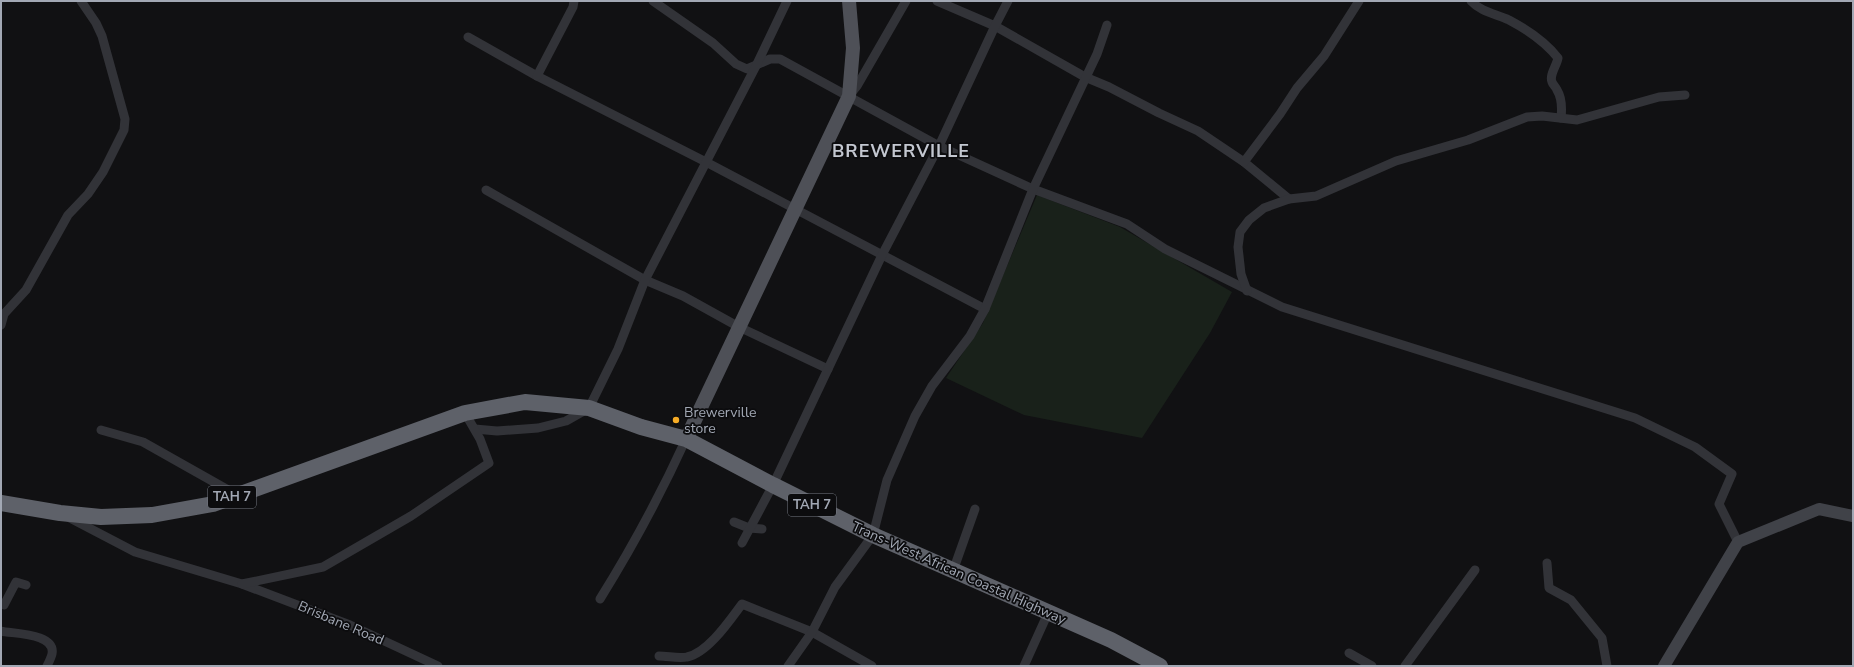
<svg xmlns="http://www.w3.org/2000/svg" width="1854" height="667" viewBox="0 0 1854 667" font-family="'Nunito Sans',sans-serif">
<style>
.green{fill:#19211a}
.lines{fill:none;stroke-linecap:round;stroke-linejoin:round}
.street{stroke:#323338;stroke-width:9}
.secondary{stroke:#404248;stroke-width:12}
.primary{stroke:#4e5057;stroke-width:14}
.highway{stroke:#5e6169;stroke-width:16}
.poi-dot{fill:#f6ac26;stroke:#0c0c0e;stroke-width:1.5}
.labels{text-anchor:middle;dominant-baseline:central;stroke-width:3.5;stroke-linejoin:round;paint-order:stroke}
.shield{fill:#0c0c0e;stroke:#757982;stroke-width:1}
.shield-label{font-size:13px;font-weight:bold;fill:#a2a8b4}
.poi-label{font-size:14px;fill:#a2a8b4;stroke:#0c0c0e;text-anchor:start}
.street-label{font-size:14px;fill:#a2a8b4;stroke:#0c0c0e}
.district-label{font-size:18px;font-weight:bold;letter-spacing:1px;fill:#c3c7d0;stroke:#0c0c0e}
</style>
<rect width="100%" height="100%" fill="#111113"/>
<!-- green -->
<path class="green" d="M1037 195 1120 227 1232 292 1210 333 1142 438 1024 415 946 378 983 323Z"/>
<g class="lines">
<!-- street -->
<g class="street">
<path d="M653 1 713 43 736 64 747 69 770 59H780L939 146 1033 189 1127 224 1165 249 1282 307 1635 418 1695 447 1732 474 1719 504 1738 542"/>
<path d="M937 1 995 26 1085 77 1109 87 1159 113 1198 131 1244 162 1289 199"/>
<path d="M1471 1C1481 12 1496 14 1509 20 1526 29 1546 43 1558 58 1557 65 1549 75 1552 82 1553 85 1556 87 1557 90 1562 98 1562 109 1561 118"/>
<path d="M468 37 537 76 706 162 985 309"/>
<path d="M537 76 573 7 574 1"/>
<path d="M849 96 857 86 906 1"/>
<path d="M1244 162 1280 114 1297 88 1324 56 1359 1"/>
<path d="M486 190 645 280 683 296 739 327 828 369"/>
<path d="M1247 291 1241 274 1238 247 1240 232 1249 220 1264 208 1289 199 1316 196 1396 161 1468 140 1527 117 1542 116 1577 120 1659 97 1685 95"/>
<path d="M1 325 4 314 26 290 68 215 88 194 103 172 124 130 125 119 102 36 96 23 81 1"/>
<path d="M475 429 497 431 538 428 566 421 589 408 618 349 645 280 756 66 787 1"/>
<path d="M101 430 143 442 237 495"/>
<path d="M68 517 135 552 242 584 350 625 438 666"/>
<path d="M734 522 749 528 762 529"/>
<path d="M742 543 773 485 882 255 939 146 995 26 1008 1"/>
<path d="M1547 563 1549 588 1571 600 1602 638 1607 666"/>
<path d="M953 571 975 509"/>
<path d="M242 584 323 567 411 516 489 463 480 439 465 413"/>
<path d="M600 599C633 546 660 496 686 439"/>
<path d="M1 603 4 605 16 582 26 585"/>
<path d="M1 631C13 634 56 633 52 654 51 658 49 662 47 666"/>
<path d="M1349 653 1372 666"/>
<path d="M659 656C668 656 679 659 687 657 708 653 730 620 742 604L812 632 872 666"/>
<path d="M788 666 812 632 835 587 873 535 887 480 915 416 932 386 970 336 985 309 1033 189 1097 54 1107 25"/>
<path d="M1024 666 1048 613"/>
<path d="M1405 666 1475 570"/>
</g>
<!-- secondary -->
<path class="secondary" d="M1664 666 1738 542 1819 509 1853 516"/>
<!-- primary -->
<path class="primary" d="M686 439 849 96 853 48 849 1"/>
<!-- highway -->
<path class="highway" d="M1 503 60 513 101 517 152 515 213 504 465 413 525 402 589 408 641 427 686 439 773 485 873 535 1111 640 1160 666"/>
</g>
<!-- markers -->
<circle class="poi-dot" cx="676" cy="420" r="4"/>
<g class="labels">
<!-- shield labels -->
<g class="shield">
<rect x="208" y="486" width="48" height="22" rx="3"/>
<rect x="788" y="494" width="48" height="22" rx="3"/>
</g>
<g class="shield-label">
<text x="232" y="497">TAH 7</text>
<text x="812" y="505">TAH 7</text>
</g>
<!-- poi labels -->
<g class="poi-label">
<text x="684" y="412">Brewerville<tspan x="684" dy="16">store</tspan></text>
</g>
<!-- street labels -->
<g class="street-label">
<text transform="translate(959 573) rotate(24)">Trans-West African Coastal Highway</text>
<text transform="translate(341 623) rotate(23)">Brisbane Road</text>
</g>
<!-- district labels -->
<g class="district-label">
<text x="901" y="151">BREWERVILLE</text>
</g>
</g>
<!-- border -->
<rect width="1854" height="667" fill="none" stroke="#a2a8b4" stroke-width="4"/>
</svg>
